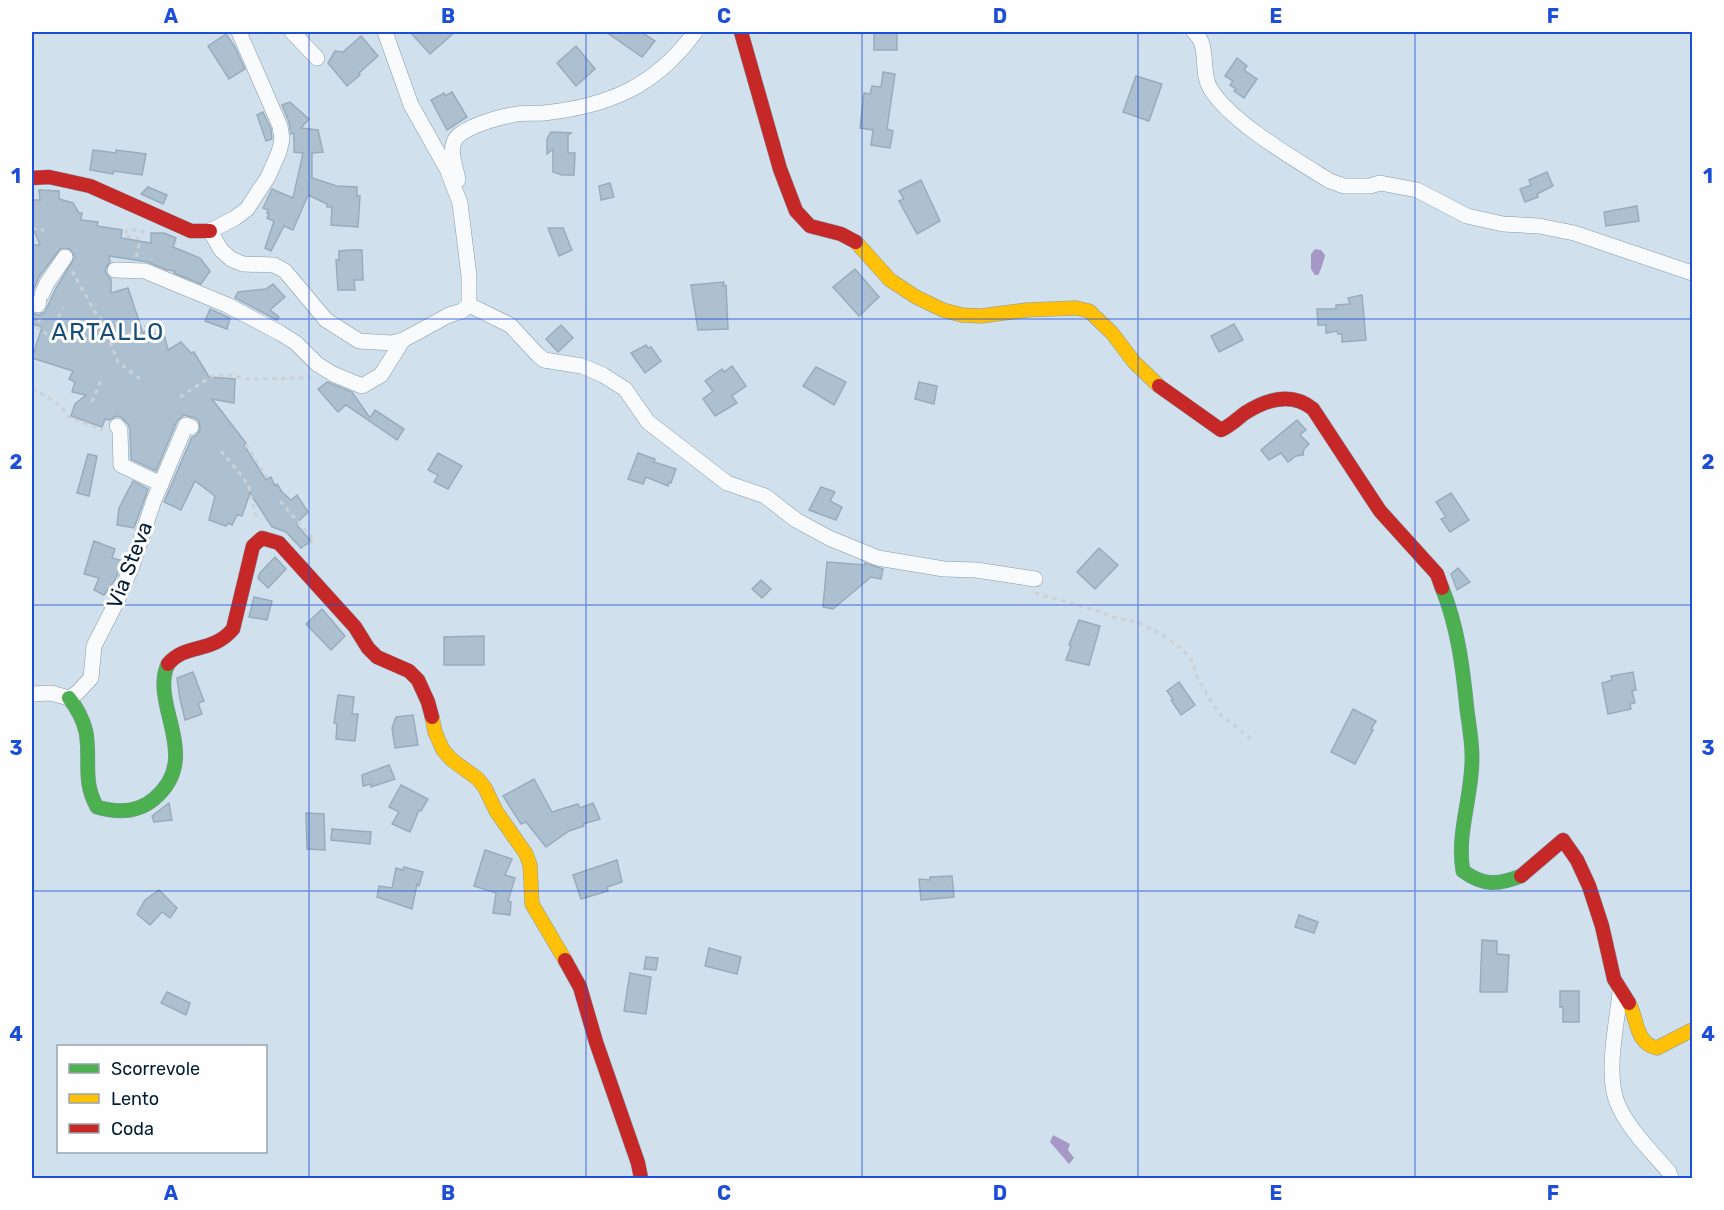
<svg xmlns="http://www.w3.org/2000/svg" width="1724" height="1210" viewBox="0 0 1724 1210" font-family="Rubik,sans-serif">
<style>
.water{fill:#a698c4}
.building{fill:#acc0d0;stroke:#98acbd;stroke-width:1.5}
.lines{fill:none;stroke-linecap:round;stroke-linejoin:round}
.street-casing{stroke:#859aa9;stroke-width:16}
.fast-casing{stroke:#859aa9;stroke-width:15}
.slow-casing{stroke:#859aa9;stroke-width:15}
.jam-casing{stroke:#859aa9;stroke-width:15}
.path{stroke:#ccd1d6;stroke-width:3;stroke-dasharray:4.5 4.5;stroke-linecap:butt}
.street{stroke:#f8fafc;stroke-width:15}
.fast{stroke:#4caf50;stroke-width:14}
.slow{stroke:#ffc107;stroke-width:14}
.jam{stroke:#c62828;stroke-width:14}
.grid{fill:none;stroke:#1d4ed8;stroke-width:1.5;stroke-opacity:0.55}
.labels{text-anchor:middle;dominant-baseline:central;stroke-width:6;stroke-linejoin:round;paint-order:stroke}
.street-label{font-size:21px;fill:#021e34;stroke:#fefefe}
.quarter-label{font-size:24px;letter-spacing:1.5px;fill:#184e75;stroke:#fefefe}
.neatline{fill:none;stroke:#1d4ed8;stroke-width:2}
.grid-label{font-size:20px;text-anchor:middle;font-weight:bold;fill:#1d4ed8}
</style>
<rect width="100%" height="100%" fill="#d1e0ed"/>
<!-- water -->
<g class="water">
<path d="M1315 249 1321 250 1325 255C1325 257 1320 273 1318 275H1315L1311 269V254Z"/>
<path d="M1053 1135 1070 1144 1068 1150 1074 1158 1069 1164 1050 1142Z"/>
</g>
<!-- building -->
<g class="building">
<path d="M410 32H455L430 54Z"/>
<path d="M606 32H641L655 41 642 57Z"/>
<rect x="874" y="32" width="23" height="18"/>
<path d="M226 34 235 47 245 69 229 79 208 46Z"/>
<path d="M361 36 378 56 359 73 360 75 347 86 328 63 335 51 343 52Z"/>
<path d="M576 46 595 69 576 86 557 63Z"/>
<path d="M1237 58 1247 66 1244 70 1257 79 1244 98 1234 91 1236 89 1230 85 1233 81 1225 76Z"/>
<path d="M883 72 895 74 887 129 893 131 890 148 871 145 873 130 860 128 864 93 870 94 872 86 881 87Z"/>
<path d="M1136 76 1162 84 1149 121 1123 112Z"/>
<path d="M452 92 467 117 447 130 431 100 444 93 445 96Z"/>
<path d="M290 102 309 119 301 128 318 130 323 152 312 153V178L337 186 357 187V196H360L358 227 331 225 332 207H327V204L308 195 293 230 284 226 271 251 265 248 274 221 267 218 269 214 267 213 268 210 263 208 272 189 293 198 303 153 294 152V133L291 134 289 122 282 105Z"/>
<path d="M263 112 271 129 272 139 266 141 257 115Z"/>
<path d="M551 132 571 133 568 135V153H575L574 175H562L553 172V149L547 154V139Z"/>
<path d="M93 150 116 153V150L146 154 142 175 114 171 113 174 90 170Z"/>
<path d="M1547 172 1553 186 1537 194 1538 197 1525 202 1520 189 1531 185 1529 180Z"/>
<path d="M921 180 940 221 917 234 899 201 904 199 899 191Z"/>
<path d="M610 183 614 197 601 200 599 186Z"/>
<path d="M148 187 167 195 163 204 141 194Z"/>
<path d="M39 190 59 191V199L73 203 79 213H82L81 220 98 222 97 226 122 230 121 238 151 243V233H164L176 238 173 247 200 258 210 271 201 284 174 273 175 271 167 270 148 262 109 256 110 262 105 270 107 275 111 279V293L128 288 143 333 150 327 155 335 164 334 168 350 181 342 191 353 194 352 209 377 235 379 234 403 212 399 246 443 244 445 266 480 271 477 275 486 277 484 282 492 291 500 297 495 308 512 296 524 311 541 301 548 286 532 272 527 250 493 242 516 237 515 232 525 228 523 226 526 209 520 215 496 195 481 181 510 164 502 192 437 197 435 200 430 199 421 195 418 184 415 177 421 156 471 131 459 130 429 128 424 121 417 116 416 109 420 105 419 102 427 71 416 75 404 86 395 72 392 75 382 69 379 73 371 32 358 42 327 32 324V313L39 315 45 312 56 288 75 257 70 249H60L39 277 32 293V245H40L32 225V200H40Z"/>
<path d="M1637 206 1639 221 1606 226 1604 212Z"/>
<path d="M548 228H563L572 250 559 256Z"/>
<path d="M350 250H362L363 280H354L355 290H338L336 260H339V251Z"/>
<path d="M855 269 879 297 859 316 833 287Z"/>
<path d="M724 282 723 286 726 285 728 329 698 330 691 285Z"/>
<path d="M273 284 285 297 270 310 279 317 277 320 235 298 238 292 266 289Z"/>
<path d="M1362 295 1366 340 1342 342V334H1338L1337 331 1326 333V325H1318L1317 309H1336V305L1350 304 1348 298Z"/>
<path d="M210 309 230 318 227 329 205 321Z"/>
<path d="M1234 324 1243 340 1219 352 1211 336Z"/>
<path d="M561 325 573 338 558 352 546 339Z"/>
<path d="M646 345 648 348 651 347 661 361 645 373 631 353Z"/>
<path d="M732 366 746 386 732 396 737 403 715 416 703 399 713 391 705 381 722 369 724 372Z"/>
<path d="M816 367 846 382 834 405 803 386Z"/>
<path d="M327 382 352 392 370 418 375 410 404 429 397 440 346 405 338 412 318 389Z"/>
<path d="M919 382 937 386 934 404 915 399Z"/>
<path d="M1297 420 1306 430 1300 435 1309 444 1304 449 1303 455 1296 456 1288 462 1281 453 1269 460 1261 450Z"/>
<path d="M438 453 462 466 448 489 434 482 438 475 428 470Z"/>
<path d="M638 453 655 459 654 462 676 469 671 483 669 482 668 486 646 477 643 484 628 479Z"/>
<path d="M88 454 97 456 89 496 77 493Z"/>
<path d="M133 481 148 489 134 528 117 525 119 508Z"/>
<path d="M821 487 835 492 830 501 842 507 836 520 809 510Z"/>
<path d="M1451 493 1469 520 1450 532 1441 519 1446 517 1436 502Z"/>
<path d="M94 541 115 549 112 558 123 561 115 580 104 595 94 590 99 578 84 574Z"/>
<path d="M1099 548 1118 565 1095 589 1077 572Z"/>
<path d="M275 557 286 569 268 588 258 578 260 573Z"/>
<path d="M827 562 865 565V563L883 569 881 579 871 577 833 609 823 607Z"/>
<path d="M1458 568 1470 582 1457 590 1451 574Z"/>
<path d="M761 580 771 589 762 598 752 589Z"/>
<path d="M254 597 272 601 267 620 249 617Z"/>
<path d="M322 609 345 636 331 650 306 624Z"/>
<path d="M1079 620 1100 626 1089 665 1066 660 1071 646 1069 645Z"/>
<path d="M484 636V665H444V637Z"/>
<path d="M193 672 204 701 198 703 202 714 185 720 180 699 177 678Z"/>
<path d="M1633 672 1636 690 1632 691 1635 703 1630 704 1631 709 1608 714 1602 683 1612 680 1611 676Z"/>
<path d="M1179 682 1195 705 1181 715 1171 700 1173 699 1167 691Z"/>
<path d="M338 695 354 697 352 714H358L355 741 336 739 337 724 334 723Z"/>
<path d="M1353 709 1376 721 1371 729 1373 730 1355 764 1331 752Z"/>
<path d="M413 715 418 745 395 748 392 728 396 717Z"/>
<path d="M389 765 395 779 371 787V784L363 786 362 775Z"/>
<path d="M534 779 552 812 578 804 580 808 593 803 600 819 583 824 584 826 569 831 546 847 526 822 521 824 503 796Z"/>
<path d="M401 785 428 799 421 811 419 810 410 832 392 824 399 812 389 807Z"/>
<path d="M169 803 172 820 154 822 152 816Z"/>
<path d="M306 813 324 814 325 850 307 849Z"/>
<path d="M332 829 371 832 370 844 331 840Z"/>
<path d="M485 850 512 859 505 875 515 878 508 901 511 902 510 915 493 913 496 893 474 886Z"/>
<path d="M617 860 622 882 607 887 608 891 581 899 573 875Z"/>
<path d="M404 867 423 872 419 886 417 884 412 909 377 897 379 886 392 888 396 868 403 870Z"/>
<path d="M952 876 954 897 921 900 919 879 930 880V877Z"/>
<path d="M159 890 177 908 170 918 162 912 150 925 137 914 145 900Z"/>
<path d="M1299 915 1318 922 1314 933 1295 927Z"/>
<path d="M1482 940 1497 941V954L1509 955 1507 992H1480Z"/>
<path d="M709 948 741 957 737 974 705 966Z"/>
<path d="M646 957 658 958 656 970 644 969Z"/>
<path d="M630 973 651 977 646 1014 624 1011Z"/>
<path d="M1560 991H1579V1022H1563V1007H1560Z"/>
<path d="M167 992 190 1003 186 1015 161 1003Z"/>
</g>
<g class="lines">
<defs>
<g id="street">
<path d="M239 32 280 126 282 139 279 152 268 177 247 209 235 218 210 231 221 250 231 259 243 264 274 265 285 271 326 320 359 341 392 343 403 340 449 315 462 311 469 305V276L460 203 447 169 411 105 385 32"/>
<path d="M292 32 317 58"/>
<path d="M1194 32C1210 45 1200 71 1210 88 1230 122 1296 160 1330 181L1344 186H1370L1380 183 1417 190 1467 216 1503 224 1539 226 1574 233 1692 273"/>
<path d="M458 180C456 167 447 148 457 137 466 127 498 117 512 115 522 112 533 114 544 113 609 106 656 86 695 32"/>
<path d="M115 270 145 271 227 305 280 333 296 343 317 364 333 374 362 386 381 375 403 340"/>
<path d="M42 294 47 283 65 257"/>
<path d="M32 303 38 305 39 302"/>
<path d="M469 305 510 325 537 354 544 360 582 366 603 375 625 389 648 422 727 483 765 496 796 520 829 538 878 558 944 569 976 570 1035 579"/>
<path d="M117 426 120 430 121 465 161 484"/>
<path d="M32 694 51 693 69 698 77 693 91 678 94 646 117 601 132 566 154 500 186 425 191 427"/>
<path d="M1620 992C1617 1025 1604 1077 1619 1107 1631 1132 1651 1151 1669 1172L1671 1178"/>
</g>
<g id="fast">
<path d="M1442 588C1458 627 1463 669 1467 710 1469 725 1472 741 1472 756 1473 794 1456 834 1463 871 1483 886 1498 885 1521 876"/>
<path d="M69 698C77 708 83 719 86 732 91 760 82 781 97 807 117 813 137 813 154 799 204 757 149 705 168 664"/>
</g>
<g id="slow">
<path d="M856 242 890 280 916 297 943 310 962 315 981 316 1027 310 1076 308 1089 311 1112 333 1134 362 1159 386"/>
<path d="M432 717 435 732 443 750 452 760 478 779 485 788 496 811 526 854 530 865 532 904 565 960"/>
<path d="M1629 1003C1638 1020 1635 1043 1657 1048L1692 1030"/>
</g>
<g id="jam">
<path d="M741 32 780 169 796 211 810 226 841 234 856 242"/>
<path d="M32 178 49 177 90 186 191 231H210"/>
<path d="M1159 386 1221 430C1230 426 1237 419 1245 413 1267 399 1292 392 1313 409L1380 511 1437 574 1442 588"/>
<path d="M168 664C185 643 212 654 233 629L253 546 262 538 279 543 355 627 368 648 377 657 409 671 418 680 428 702 432 717"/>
<path d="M1521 876 1563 840 1577 860 1589 886 1602 926 1614 979 1629 1003"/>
<path d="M565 960 580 987 596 1042 638 1163 641 1178"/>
</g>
</defs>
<!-- street casing -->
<use href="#street" class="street-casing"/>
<!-- fast casing -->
<use href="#fast" class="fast-casing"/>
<!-- slow casing -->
<use href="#slow" class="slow-casing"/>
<!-- jam casing -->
<use href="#jam" class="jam-casing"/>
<!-- path -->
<g class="path">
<path d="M32 229 44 230"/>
<path d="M136 257 140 241 138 238 125 236V234L128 229 143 232 144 228"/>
<path d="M72 271 95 312 101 318 118 362 140 379"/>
<path d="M58 317 64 308"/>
<path d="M40 318 37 327 47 334"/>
<path d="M154 333 157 332"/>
<path d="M128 335 150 325"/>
<path d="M32 389C45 396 62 402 68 417L103 430"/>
<path d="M180 397 212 376 233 375 244 379 311 378"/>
<path d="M92 402 101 380"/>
<path d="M245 447 247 446 268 479"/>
<path d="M221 451 242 476 249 487 257 521"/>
<path d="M280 501 314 540 304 547"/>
<path d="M1035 593 1098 611 1115 618 1137 622 1161 634 1183 650 1192 661 1196 675 1212 703 1222 716 1254 741"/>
</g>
<!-- street -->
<use href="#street" class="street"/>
<!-- fast -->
<use href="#fast" class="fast"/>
<!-- slow -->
<use href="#slow" class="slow"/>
<!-- jam -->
<use href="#jam" class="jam"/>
</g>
<!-- grid -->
<path class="grid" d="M309 32V1178M586 32V1178M862 32V1178M1138 32V1178M1415 32V1178M32 319H1692M32 605H1692M32 891H1692"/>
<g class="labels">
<!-- street labels -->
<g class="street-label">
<text transform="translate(129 565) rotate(-69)">Via Steva</text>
</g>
<!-- quarter labels -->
<g class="quarter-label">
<text x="108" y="332">ARTALLO</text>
</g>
</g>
<!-- border -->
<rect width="1724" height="1210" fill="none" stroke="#fefefe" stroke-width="66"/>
<!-- legend -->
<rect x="57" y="1045" width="210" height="108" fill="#fefefe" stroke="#99a4ad" stroke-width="1.5"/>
<rect x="69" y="1064" width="30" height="9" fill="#4caf50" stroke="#99a4ad" stroke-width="1.5"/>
<text x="111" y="1075" font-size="18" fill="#021e34">Scorrevole</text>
<rect x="69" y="1094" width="30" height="9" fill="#ffc107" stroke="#99a4ad" stroke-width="1.5"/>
<text x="111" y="1105" font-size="18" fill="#021e34">Lento</text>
<rect x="69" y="1124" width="30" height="9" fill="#c62828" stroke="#99a4ad" stroke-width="1.5"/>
<text x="111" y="1135" font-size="18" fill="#021e34">Coda</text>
<rect x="33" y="33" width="1658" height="1144" class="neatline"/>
<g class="grid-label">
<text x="171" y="23">A</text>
<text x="448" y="23">B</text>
<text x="724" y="23">C</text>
<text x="1000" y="23">D</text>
<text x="1276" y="23">E</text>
<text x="1553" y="23">F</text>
<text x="16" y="183">1</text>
<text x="1708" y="183">1</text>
<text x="16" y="469">2</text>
<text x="1708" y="469">2</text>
<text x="16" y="755">3</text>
<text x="1708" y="755">3</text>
<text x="16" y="1041">4</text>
<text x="1708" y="1041">4</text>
<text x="171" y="1200">A</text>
<text x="448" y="1200">B</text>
<text x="724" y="1200">C</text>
<text x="1000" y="1200">D</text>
<text x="1276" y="1200">E</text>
<text x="1553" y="1200">F</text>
</g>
</svg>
